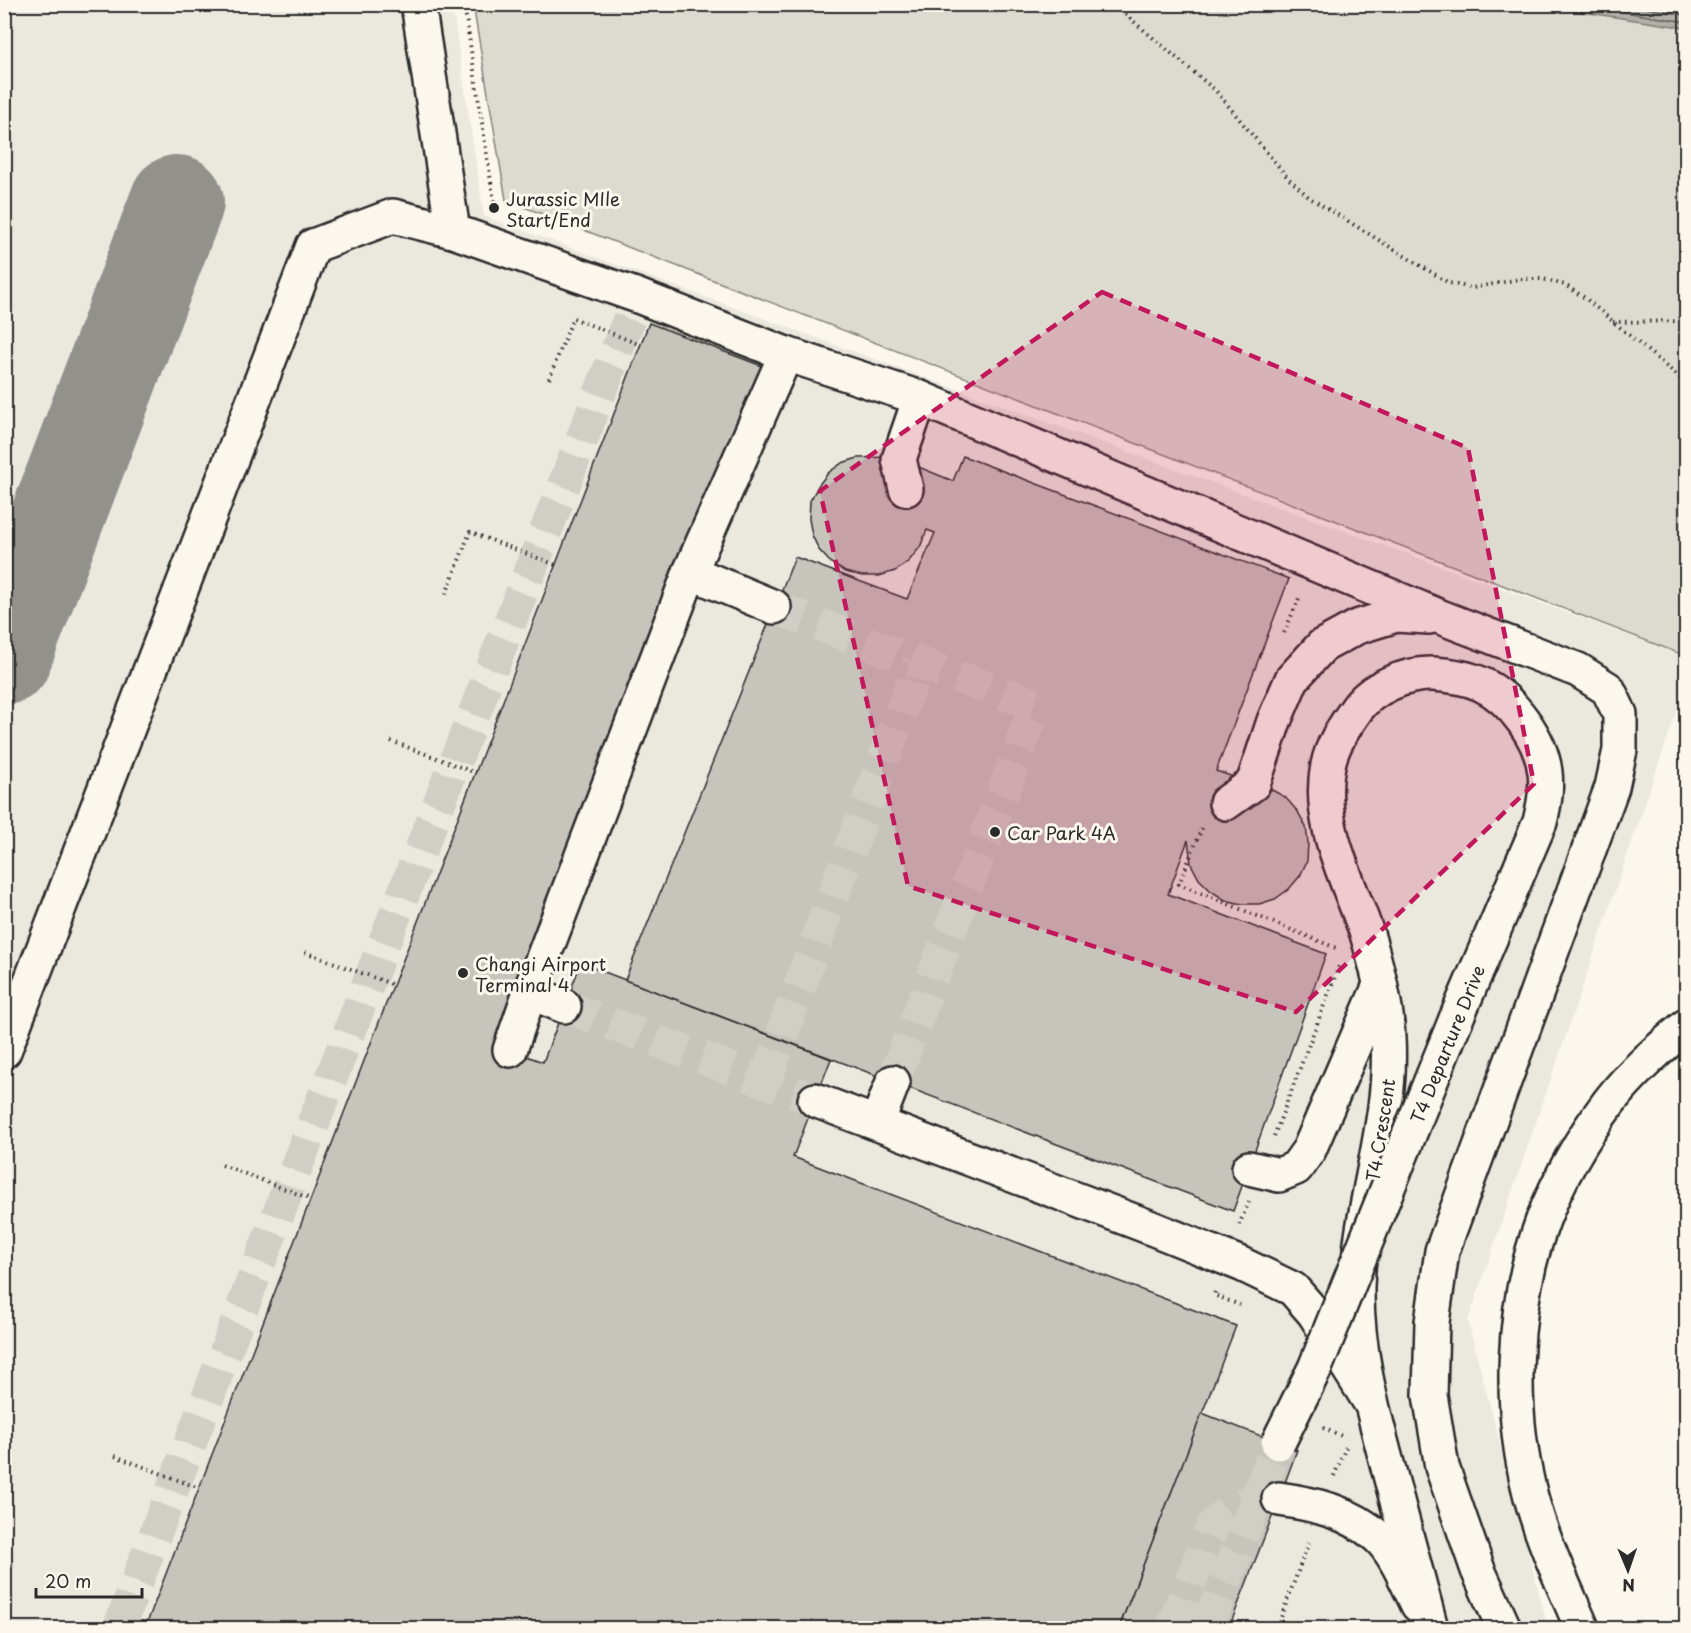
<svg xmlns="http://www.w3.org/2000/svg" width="1691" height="1633" viewBox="0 0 1691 1633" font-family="'Playpen Sans',sans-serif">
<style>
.built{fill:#ebe8de}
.green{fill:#dddad0;stroke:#84827e;stroke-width:1.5}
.water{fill:#b1afa7;stroke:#7b7a75;stroke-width:1.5}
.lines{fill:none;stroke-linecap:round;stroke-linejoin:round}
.shore{stroke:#61605d;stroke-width:1.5}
.taxiway{stroke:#93918c;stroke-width:94}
.building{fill:#c7c4bc;stroke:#2b2b2b;stroke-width:1.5}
.minor-tunnel{stroke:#d1cec5;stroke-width:33;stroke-dasharray:33 16;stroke-linecap:butt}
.major-tunnel{stroke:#d1cec5;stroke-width:33;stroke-dasharray:33 16;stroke-linecap:butt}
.minor-casing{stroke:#2b2b2b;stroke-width:38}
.major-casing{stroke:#2b2b2b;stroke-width:38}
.highway-casing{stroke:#2b2b2b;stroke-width:38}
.path{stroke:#2b2b2b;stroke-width:4;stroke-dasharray:1.5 4.5;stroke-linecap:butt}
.minor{stroke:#fbf7ec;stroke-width:33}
.major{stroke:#fbf7ec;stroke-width:33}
.highway{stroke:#fbf7ec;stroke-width:33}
.major-bridge-casing{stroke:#2b2b2b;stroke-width:38;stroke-linecap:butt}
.path-bridge{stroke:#2b2b2b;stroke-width:4;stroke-dasharray:1.5 4.5;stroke-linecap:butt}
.major-bridge{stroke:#fbf7ec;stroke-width:33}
.marked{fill:#c2185b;fill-opacity:0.2;stroke:#c2185b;stroke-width:4.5;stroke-dasharray:12 8;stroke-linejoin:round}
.poi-dot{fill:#2b2b2b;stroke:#fbf7ec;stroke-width:2}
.labels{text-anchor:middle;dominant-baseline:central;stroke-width:6;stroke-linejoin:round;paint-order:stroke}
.poi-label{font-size:18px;fill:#2b2b2b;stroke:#fbf7ec;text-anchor:start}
.street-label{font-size:18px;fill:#2b2b2b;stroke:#fbf7ec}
</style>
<rect width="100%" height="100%" fill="#fbf7ec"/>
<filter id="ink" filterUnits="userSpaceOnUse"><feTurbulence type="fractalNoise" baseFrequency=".0167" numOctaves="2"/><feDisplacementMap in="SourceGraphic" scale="12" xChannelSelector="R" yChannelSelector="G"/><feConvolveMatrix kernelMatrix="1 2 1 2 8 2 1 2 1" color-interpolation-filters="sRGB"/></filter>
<g filter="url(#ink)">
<!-- built -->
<path class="built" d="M5 5H452L484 216 1686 656V684L1468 1321 1548 1628H5Z"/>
<!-- green -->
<path class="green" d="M473 5H1686V656L506 200Z"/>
<!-- water -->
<path class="water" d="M1537 5H1686V28Z"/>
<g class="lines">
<!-- shore -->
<g class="shore">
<path d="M1575 4 1686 22"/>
<path d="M1623 4 1686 15"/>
</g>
<!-- taxiway -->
<path class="taxiway" d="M4 658 177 202"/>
</g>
<!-- building -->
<g class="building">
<path d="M649 323 762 366 691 550 510 1050 543 1062 581 963 831 1059 793 1157 1236 1326 1119 1628H145Z"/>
<path d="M963 456 1289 579 1216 771 1272 790 1285 797 1298 812 1306 827 1308 843 1307 861 1300 876 1289 889 1275 899 1259 904H1242L1225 900 1211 891 1199 879 1191 864 1188 840 1168 894 1326 954 1233 1211 625 980 795 557 907 599 935 533 927 530 920 547 909 561 895 571 879 576H862L845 572 831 563 819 550 812 535 809 519 810 501 818 486 828 473 842 463 858 458 890 457 899 459 953 481Z"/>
<path d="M1202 1413 1297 1450 1279 1499 1229 1628H1119Z"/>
</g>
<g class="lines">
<!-- minor-tunnel -->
<g class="minor-tunnel">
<path d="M774 607 919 663 1036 705 893 1082"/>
<path d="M564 1006 815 1100"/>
<path d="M766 1081 780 1039 919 663"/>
<path d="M119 1628 308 1137 638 296"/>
<path d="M1172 1628 1213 1525 1231 1509 1247 1502 1279 1499"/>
</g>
<!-- major-tunnel -->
<path class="major-tunnel" d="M1207 1628 1278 1443"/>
<defs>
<g id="minor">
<path d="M418 4 453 231"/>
<path d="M906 489 899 459 920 398"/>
<path d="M690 572 774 607"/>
<path d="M1226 803 1253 784 1274 721 1292 679 1322 646 1357 627 1396 615 1429 617"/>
<path d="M530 992 564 1006"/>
<path d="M510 1050 530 992 690 572 786 354 920 398 1443 618 1578 670 1608 689 1620 714V750L1612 787 1442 1251 1432 1322 1430 1395 1442 1467 1478 1570 1504 1628"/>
<path d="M4 1051 313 246 393 216 453 231 638 296 786 354"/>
<path d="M815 1100 1144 1225 1241 1264 1293 1289 1314 1313 1370 1402"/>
<path d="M877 1123 893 1082"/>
<path d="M1249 1168 1279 1175 1296 1168 1309 1150 1380 985"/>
<path d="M1279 1499C1314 1504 1350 1512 1378 1537 1396 1554 1407 1583 1418 1605"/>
</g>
<path id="major" d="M1431 1628C1417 1576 1403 1524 1389 1471 1373 1411 1356 1350 1357 1287 1360 1203 1393 1123 1388 1038 1387 1004 1377 967 1367 934 1349 881 1316 824 1328 765 1332 745 1344 727 1356 710 1371 688 1406 673 1433 674 1449 675 1466 677 1481 684 1512 698 1541 739 1545 772 1547 790 1544 805 1540 822L1456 1019"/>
<path id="highway" d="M1582 1628C1564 1586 1543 1542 1531 1497 1508 1410 1511 1306 1543 1220 1559 1178 1582 1138 1609 1102 1631 1073 1659 1049 1686 1026"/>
</defs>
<!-- minor casing -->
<use href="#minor" class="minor-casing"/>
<!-- major casing -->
<use href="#major" class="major-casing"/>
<!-- highway casing -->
<use href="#highway" class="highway-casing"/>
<!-- path -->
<g class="path">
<path d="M464 4 495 208"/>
<path d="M1110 4 1126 15 1216 91 1288 178 1310 198 1449 283 1472 288 1520 279H1543L1565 285 1585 298 1686 383"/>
<path d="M1613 322 1686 321"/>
<path d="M1284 633 1300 596"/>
<path d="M1202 828 1179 884 1336 948"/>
<path d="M1274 1136 1339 966"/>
<path d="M1239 1225 1249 1202"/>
<path d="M1215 1292 1214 1295 1240 1305"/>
<path d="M1323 1428 1344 1437"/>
<path d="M1334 1476 1346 1447"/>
<path d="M1277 1628 1310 1539"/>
</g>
<!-- minor -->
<use href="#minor" class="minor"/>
<!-- major -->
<use href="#major" class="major"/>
<!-- highway -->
<use href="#highway" class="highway"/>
<defs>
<path id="major-bridge" d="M1278 1443 1315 1368 1456 1019"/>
</defs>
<!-- major-bridge casing -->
<use href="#major-bridge" class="major-bridge-casing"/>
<!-- path-bridge -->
<g class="path-bridge">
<path d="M549 379 573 318 641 345"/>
<path d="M446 594 470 532 556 565"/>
<path d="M391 741 476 773"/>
<path d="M305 952 394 985"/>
<path d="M222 1165 311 1199"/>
<path d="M115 1456 199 1488"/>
</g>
<!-- major-bridge -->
<use href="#major-bridge" class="major-bridge"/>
</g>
</g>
<!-- marked area -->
<path class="marked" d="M1102 292 1468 448 1534 784 1296 1012 908 886 820 491Z"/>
<!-- markers -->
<g class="poi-dot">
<circle cx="494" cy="208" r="6"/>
<circle cx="995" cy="832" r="6"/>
<circle cx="463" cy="973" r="6"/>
</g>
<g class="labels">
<!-- poi labels -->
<g class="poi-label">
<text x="506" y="198">Jurassic MIle<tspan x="506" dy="21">Start/End</tspan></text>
<text x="1007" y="832">Car Park 4A</text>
<text x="475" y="963">Changi Airport<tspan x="475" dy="21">Terminal 4</tspan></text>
</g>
<!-- street labels -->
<g class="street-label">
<text transform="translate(1447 1044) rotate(-68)">T4 Departure Drive</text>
<text transform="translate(1380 1130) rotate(-81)">T4 Crescent</text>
</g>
</g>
<!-- margin -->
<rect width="1691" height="1633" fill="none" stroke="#fbf7ec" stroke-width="24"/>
<rect x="12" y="12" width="1667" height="1609" fill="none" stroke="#2b2b2b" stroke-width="2" filter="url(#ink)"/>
<!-- north arrow -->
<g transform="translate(1628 1570) rotate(178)" stroke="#fbf7ec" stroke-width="4.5" paint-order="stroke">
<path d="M0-4.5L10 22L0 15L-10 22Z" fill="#2b2b2b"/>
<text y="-9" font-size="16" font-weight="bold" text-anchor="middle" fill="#2b2b2b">N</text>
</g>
<!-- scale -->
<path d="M36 1588v9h106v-9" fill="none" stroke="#2b2b2b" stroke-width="3"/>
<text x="45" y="1588" font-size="18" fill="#2b2b2b" stroke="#fbf7ec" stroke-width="4.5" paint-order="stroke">20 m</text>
</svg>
